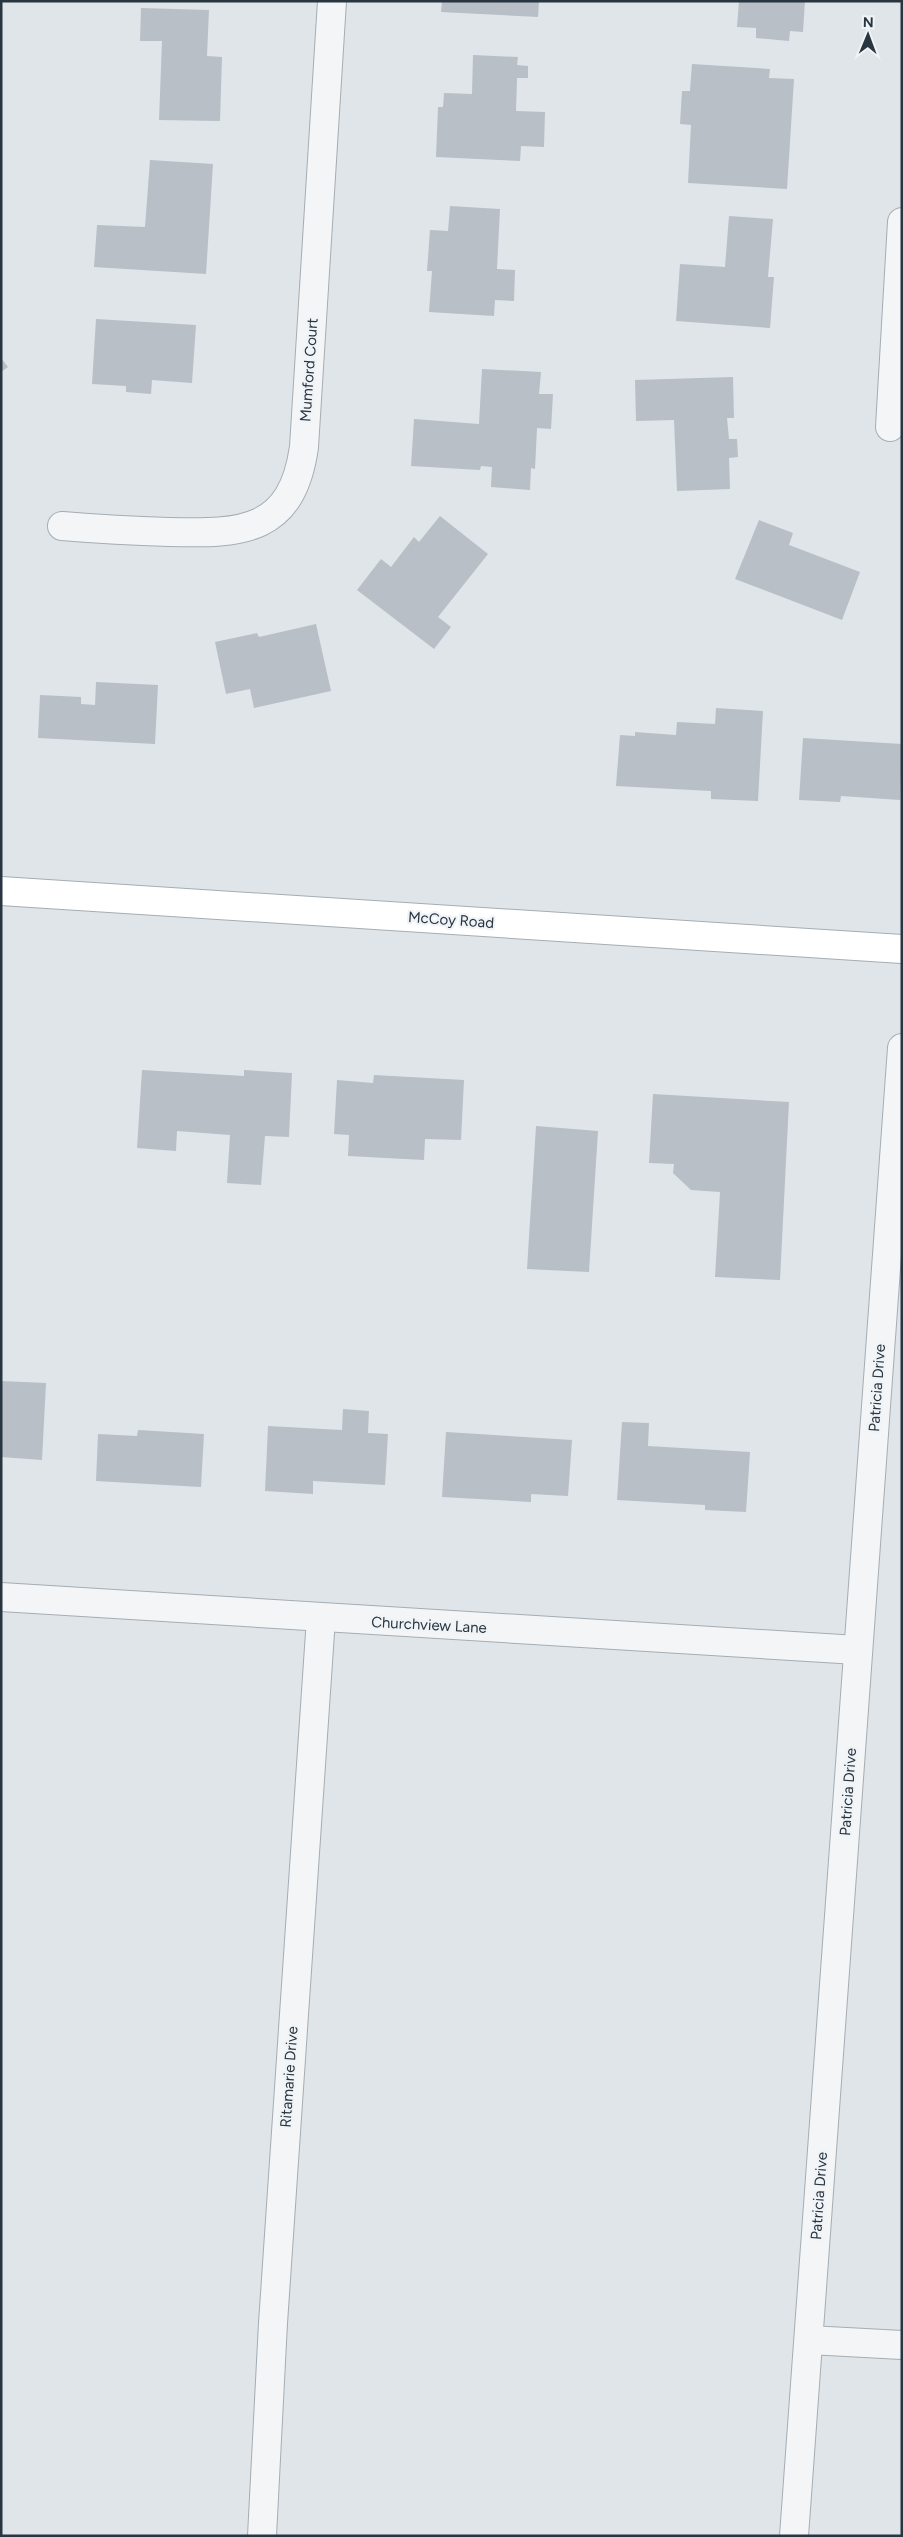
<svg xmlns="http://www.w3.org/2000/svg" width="903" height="2537" viewBox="0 0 903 2537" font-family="Figtree,sans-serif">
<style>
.building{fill:#b8bfc6}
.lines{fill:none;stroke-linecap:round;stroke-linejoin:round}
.street-casing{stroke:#a5adb3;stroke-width:30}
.secondary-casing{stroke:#a5adb3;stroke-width:30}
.street{stroke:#f3f5f7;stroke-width:28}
.secondary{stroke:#fff;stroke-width:28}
.labels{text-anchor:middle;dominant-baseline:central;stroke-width:4.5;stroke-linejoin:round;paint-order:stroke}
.street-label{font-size:15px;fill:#293541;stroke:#f0f4f7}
</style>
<rect width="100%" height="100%" fill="#e0e5e9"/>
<!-- building -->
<g class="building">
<path d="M442 1H539L538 17 441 12Z"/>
<path d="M739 1H805L803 32 790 31 789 41 756 38V28L737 27Z"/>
<path d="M141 8 209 10 207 56 222 57 220 121 159 120 162 41H140Z"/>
<path d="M473 55 518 57 517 65 528 66V78H517L516 111 545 112 544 147 521 146 520 161 436 157 438 107H443L444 93 472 94Z"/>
<path d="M692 64 770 69 769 78 794 79 787 189 688 183 691 125 680 124 682 91H690Z"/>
<path d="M150 160 213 164 206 274 94 267 97 225 145 227Z"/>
<path d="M450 206 500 209 497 269 515 270 514 301 495 300 494 316 429 312 432 271H427L430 230 448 231Z"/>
<path d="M729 216 773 219 768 277H774L770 328 676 321 680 264 725 267Z"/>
<path d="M96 319 196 325 192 383 152 380 151 394 126 392V386L92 384Z"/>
<path d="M1 358 8 367 1 372Z"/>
<path d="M482 369 541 372 539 394H553L551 429 537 428 535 469 531 468 530 490 491 487 492 467 481 466 480 470 411 466 414 419 479 424Z"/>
<path d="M733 377 734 418H727L729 439H737L738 457 729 458 730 489 677 491 674 420 636 421 635 380Z"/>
<path d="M440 516 488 554 438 617 451 627 434 649 357 590 381 559 391 567 414 537 419 542Z"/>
<path d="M759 520 793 533 789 545 860 572 842 620 735 579Z"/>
<path d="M316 624 331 691 254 708 250 689 226 694 215 642 257 633 259 637Z"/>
<path d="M96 682 158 685 155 744 38 738 40 695 81 697V704L95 705Z"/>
<path d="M716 708 763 711 758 801 711 799V791L616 786 620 735 635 736V732L676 735 677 722 715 724Z"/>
<path d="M803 738 902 744 900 800 841 796 840 802 799 800Z"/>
<path d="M142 1070 244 1076V1070L292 1073 289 1137 265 1136 261 1185 227 1183 230 1135 177 1131 176 1151 137 1148Z"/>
<path d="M374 1075 464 1080 461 1140 425 1139 424 1160 348 1156 349 1135 334 1134 337 1080 373 1083Z"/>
<path d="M653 1094 789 1102 780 1280 715 1277 720 1192 691 1190 673 1173 674 1164 649 1163Z"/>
<path d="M536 1126 598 1131 589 1272 527 1269Z"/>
<path d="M1 1381 46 1383 42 1460 1 1457Z"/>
<path d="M343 1409 369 1411 368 1433 388 1434 385 1485 313 1481V1494L265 1491 268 1426 342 1430Z"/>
<path d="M622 1422 649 1423 648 1446 750 1452 746 1512 705 1510V1505L617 1500Z"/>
<path d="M138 1430 204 1434 201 1487 96 1481 98 1434 137 1436Z"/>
<path d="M446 1432 572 1440 568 1496 531 1494V1502L442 1497Z"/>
</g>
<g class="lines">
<defs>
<g id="street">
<path d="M890 427 902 222"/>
<path d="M62 526C98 529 133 531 169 532 243 534 292 532 304 447L332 1"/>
<path d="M1 1597 857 1650"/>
<path d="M809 2340 902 2345"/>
<path d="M262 2536 273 2323 321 1618"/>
<path d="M794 2536 902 1048"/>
</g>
<path id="secondary" d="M1 891 902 949"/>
</defs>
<!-- street casing -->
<use href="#street" class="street-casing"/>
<!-- secondary casing -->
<use href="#secondary" class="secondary-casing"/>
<!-- street -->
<use href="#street" class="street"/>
<!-- secondary -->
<use href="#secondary" class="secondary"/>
</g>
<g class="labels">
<!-- street labels -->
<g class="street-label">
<text transform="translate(309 370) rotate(-86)">Mumford Court</text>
<text transform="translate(451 920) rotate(4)">McCoy Road</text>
<text transform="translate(877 1388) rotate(-86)">Patricia Drive</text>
<text transform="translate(429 1625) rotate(3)">Churchview Lane</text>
<text transform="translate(848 1792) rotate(-86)">Patricia Drive</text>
<text transform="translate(289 2077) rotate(-86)">Ritamarie Drive</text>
<text transform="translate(819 2196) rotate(-86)">Patricia Drive</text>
</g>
</g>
<!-- border -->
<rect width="903" height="2537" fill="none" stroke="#293541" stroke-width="5"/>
<!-- north arrow -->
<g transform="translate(868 35) rotate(1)" stroke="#f0f4f7" stroke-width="4" paint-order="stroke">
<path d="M0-4L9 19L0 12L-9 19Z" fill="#293541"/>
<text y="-8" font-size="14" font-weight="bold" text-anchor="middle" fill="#293541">N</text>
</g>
</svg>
